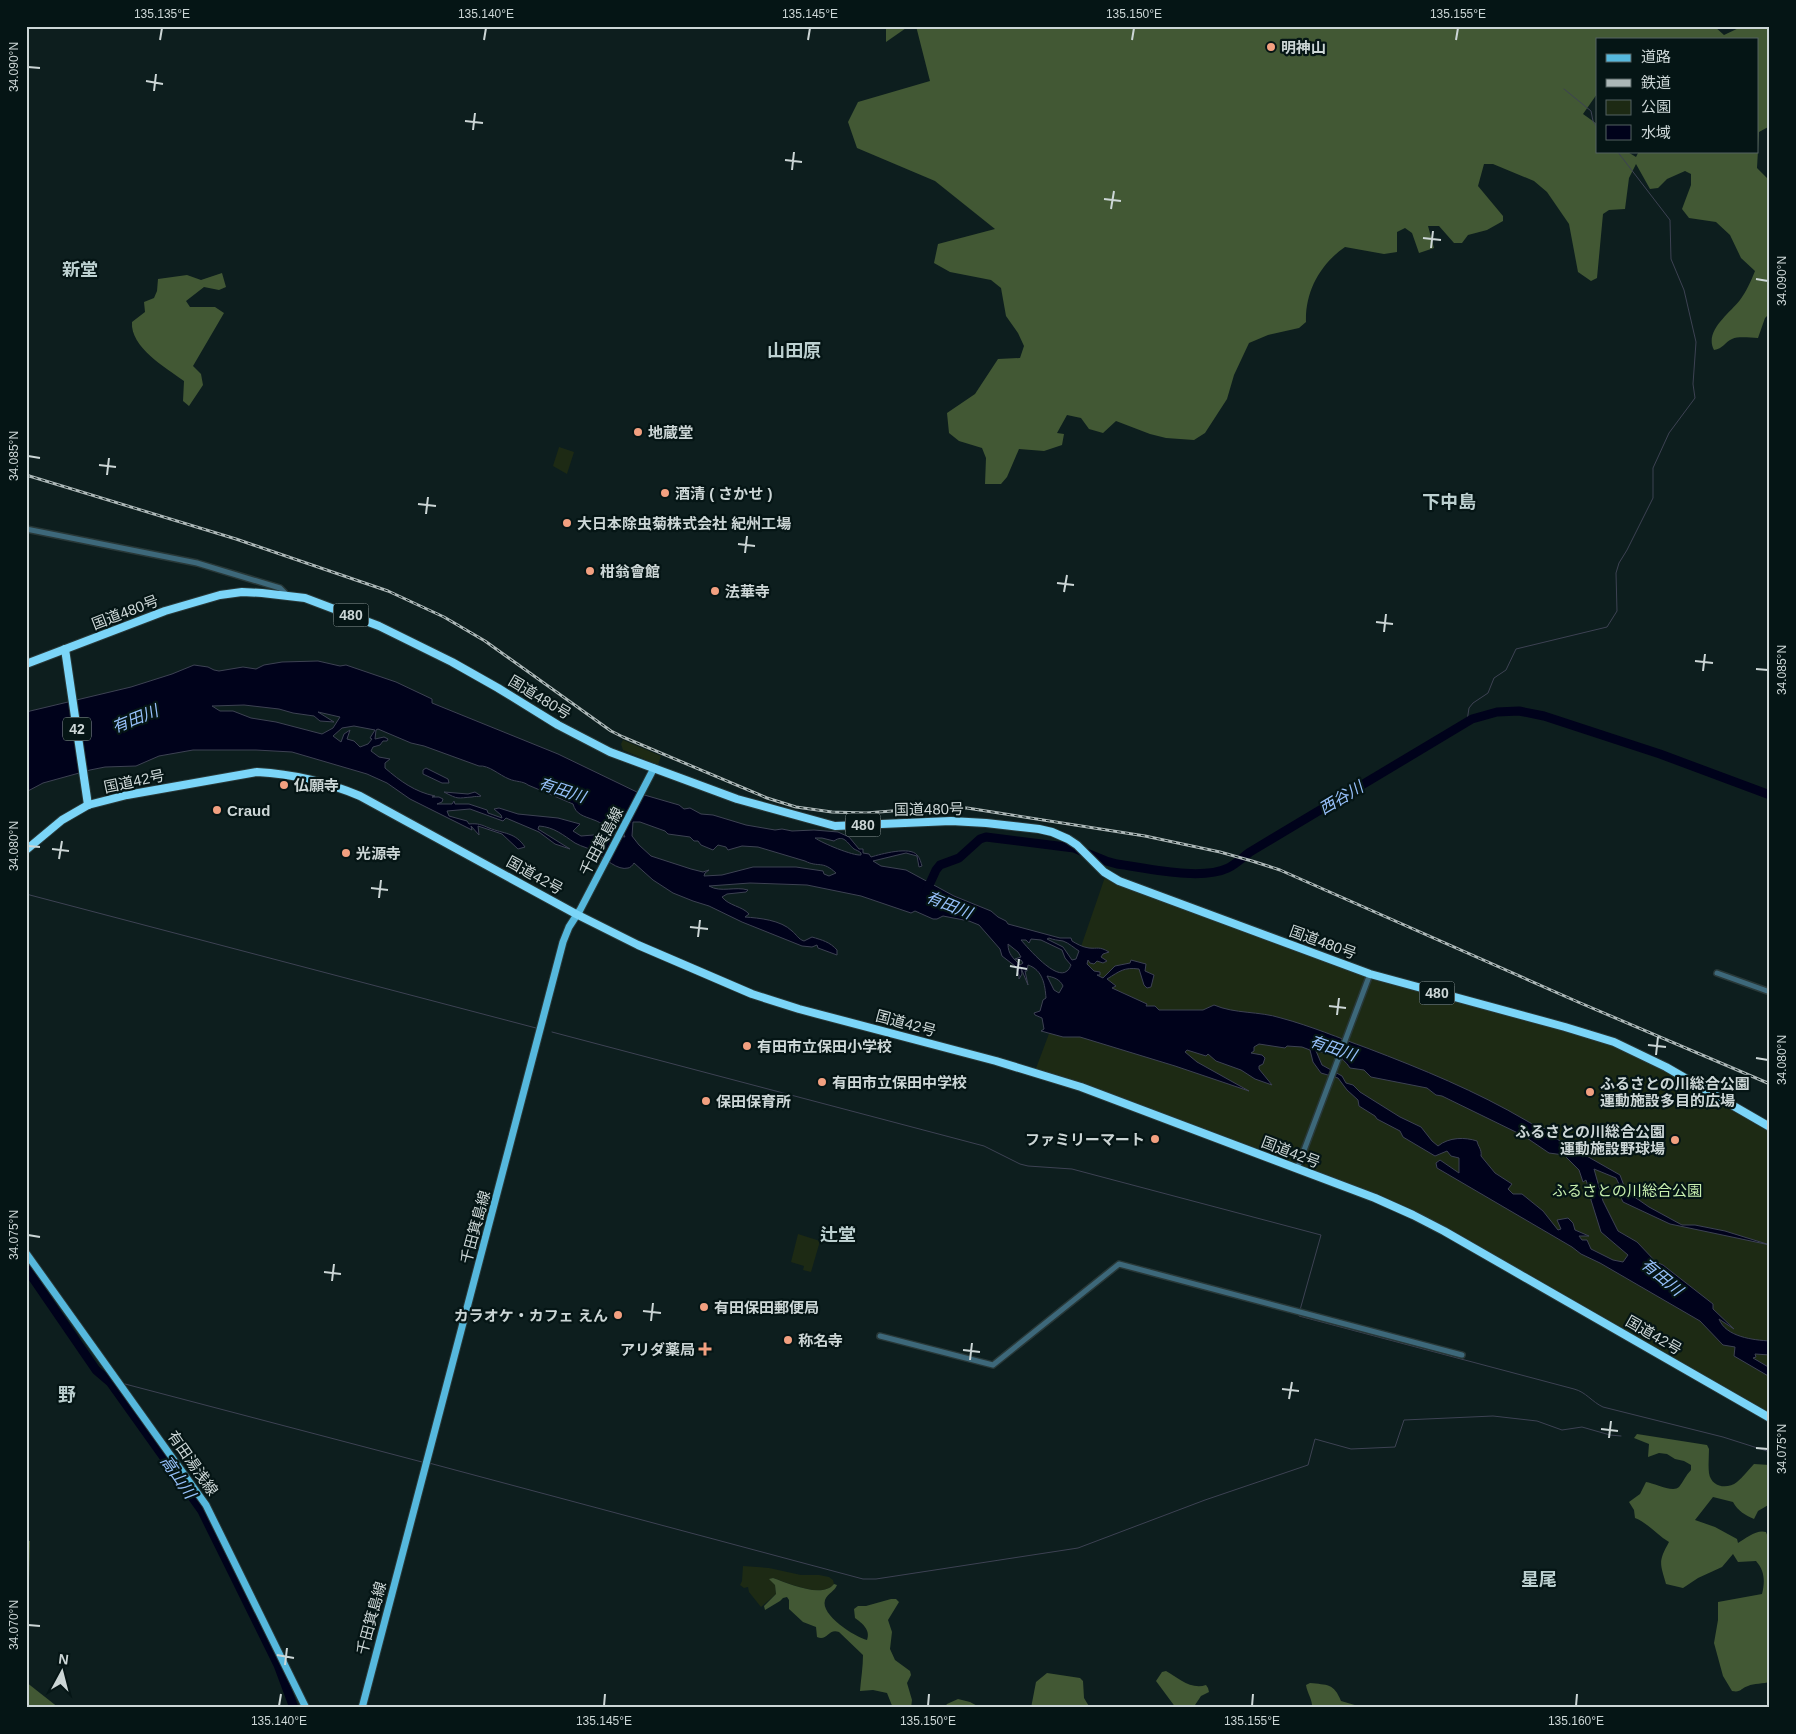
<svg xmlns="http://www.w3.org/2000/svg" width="1796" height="1734" viewBox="0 0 1796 1734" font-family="Arial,'Noto Sans JP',sans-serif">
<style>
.green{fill:#1d2a14}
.forest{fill:#425834;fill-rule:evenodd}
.water{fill:#00021b;stroke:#3d4253;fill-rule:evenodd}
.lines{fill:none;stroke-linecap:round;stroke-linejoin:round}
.stream{stroke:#3d4253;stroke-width:1}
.river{stroke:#00021b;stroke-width:9}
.minor-casing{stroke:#283838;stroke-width:8}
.major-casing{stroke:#283838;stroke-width:9}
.highway-casing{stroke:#283838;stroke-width:10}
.minor{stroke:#3d687a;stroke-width:5}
.major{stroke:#56b8dd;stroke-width:7}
.highway{stroke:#7bd5f8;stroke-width:8}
.rail-casing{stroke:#acb7b7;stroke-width:3}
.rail{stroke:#051515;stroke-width:1;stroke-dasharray:4;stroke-linecap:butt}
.ticks{fill:none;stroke:#ccd6d6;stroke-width:2}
.poi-dot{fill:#f2a080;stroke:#051515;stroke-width:2}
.labels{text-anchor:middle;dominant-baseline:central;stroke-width:4.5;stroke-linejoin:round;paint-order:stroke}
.shield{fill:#051515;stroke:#909c9c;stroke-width:1}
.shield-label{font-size:14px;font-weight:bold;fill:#ccd6d6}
.poi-label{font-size:15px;font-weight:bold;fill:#ccd6d6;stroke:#051515;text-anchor:start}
.street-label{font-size:15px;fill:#ccd6d6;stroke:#051515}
.park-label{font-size:15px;fill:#c7efaf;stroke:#051515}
.water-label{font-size:16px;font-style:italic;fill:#97c1fb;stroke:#051515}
.quarter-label{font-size:18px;font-weight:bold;fill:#bcd0d0;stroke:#051515}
.neatline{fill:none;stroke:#ccd6d6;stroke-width:2}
.ticks-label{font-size:12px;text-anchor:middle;fill:#ccd6d6}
</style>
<rect width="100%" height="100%" fill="#0d1e1e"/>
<!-- green -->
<g class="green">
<path d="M559 447 574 452 567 474 553 466Z"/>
<path d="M623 740 661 756 658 765 623 750 621 744Z"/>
<path d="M1105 877 1117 884 1270 939 1614 1045 1652 1062 1770 1129V1416L1431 1222 1035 1071 1074 967Z"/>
<path d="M798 1234 820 1241 811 1272 803 1270 804 1266 791 1262Z"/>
<path d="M743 1566 769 1568 801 1575H819L829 1577 833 1580 834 1584C822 1599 789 1583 773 1578L770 1579 775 1585 776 1594 761 1607 749 1592 748 1587 744 1588 740 1585 742 1581Z"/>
</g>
<!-- forest -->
<g class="forest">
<path d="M886 26H909L886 42Z"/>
<path d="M916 26H1714L1724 35 1743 26H1770V126L1759 132 1757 168 1770 181V313L1765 318 1758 338C1750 338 1739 336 1732 339 1725 342 1723 349 1714 350 1704 331 1729 314 1740 300 1746 292 1751 281 1755 271L1741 258 1730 235 1716 222 1689 218 1682 209 1691 185V174L1685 171 1667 179 1658 188 1650 189 1636 164 1629 178 1625 209 1609 210 1603 214 1597 278 1591 281 1578 272 1569 224 1547 192 1534 181 1493 164H1484L1478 186 1503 216V221L1487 230 1468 235 1462 243H1454L1439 226H1428L1434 248 1419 253 1412 233 1405 228 1397 232V252L1384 254 1345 247C1320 264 1305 292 1306 322L1299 328 1268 335 1249 343 1234 375 1227 399 1205 433 1194 440 1166 438 1150 434 1116 421 1103 433 1089 429 1081 418 1067 415 1057 433 1064 434 1062 445 1044 451 1019 449 1007 477 1001 484H985L986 458 982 448 959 441 949 433 947 413 975 394 998 359 1020 358 1024 346 1018 333 1006 316 1001 288 991 280 950 272 934 263 938 244 995 229 935 181 857 148 848 122 858 102 930 81ZM1597 39H1757V151H1639L1636 157 1626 151H1597V124L1583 114 1597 94Z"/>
<path d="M222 273 226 287 219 290 204 287 186 301 190 307H215L224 313 193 366 201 374 203 385 189 406 183 401 184 381C166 368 130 347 132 322L145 312 144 302 154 298 157 291 158 279 187 275 201 280Z"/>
<path d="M1637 1434 1707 1445 1709 1449C1709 1457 1708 1465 1709 1473 1711 1487 1727 1490 1737 1482 1743 1477 1748 1470 1754 1464L1770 1465V1504L1758 1511 1754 1519C1745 1515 1738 1511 1733 1502L1713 1497 1695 1520 1715 1527 1737 1539 1738 1543C1746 1538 1757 1529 1766 1532L1770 1543V1682C1763 1684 1754 1683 1748 1686 1741 1688 1741 1693 1732 1691L1723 1676 1714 1643 1718 1620V1602L1762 1594C1765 1582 1765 1571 1756 1561L1738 1562 1733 1554 1722 1567 1698 1578 1683 1588 1666 1584C1660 1563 1658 1562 1669 1542 1657 1535 1648 1523 1635 1518L1634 1510 1629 1502 1640 1494 1646 1482C1654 1483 1673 1493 1679 1487 1683 1482 1686 1475 1691 1470V1465L1684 1461 1675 1459 1667 1454 1659 1453 1648 1457 1649 1444 1634 1438Z"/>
<path d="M26 1540 30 1541 28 1620 26 1624Z"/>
<path d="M773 1578C788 1583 822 1599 834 1584L837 1585C835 1591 828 1593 825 1600 820 1615 855 1637 867 1640 871 1630 862 1623 855 1618L854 1609 858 1606H866L891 1599H896L899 1602 888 1620 892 1632 890 1649 895 1660 910 1671 911 1675 907 1683 912 1700 911 1708H893L887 1693 873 1690 860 1691C861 1678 863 1667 863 1655L839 1632C828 1628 827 1642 817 1637L816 1627 803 1622 789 1609V1600L787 1597 783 1598 780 1601 765 1610 764 1606 776 1594 775 1585 769 1579Z"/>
<path d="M1166 1671C1178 1678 1191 1690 1206 1685L1208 1688 1209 1692 1201 1696 1193 1708H1176L1156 1681 1162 1672Z"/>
<path d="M1047 1673 1080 1678 1083 1681 1084 1698 1090 1708H1031L1036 1682Z"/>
<path d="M26 1682 59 1708H26Z"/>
<path d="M1310 1683C1327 1685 1334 1683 1341 1701L1365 1708H1312C1313 1700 1307 1693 1306 1685Z"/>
<path d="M958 1699 970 1702 981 1708H944L947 1704Z"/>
</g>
<!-- water -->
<g class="water">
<path d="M318 661 340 666 346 665 396 682 432 699V703L558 754 641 794 679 805 684 809 690 808 701 814 713 815 746 825 775 830 782 829 792 831 814 830 838 832 849 837 859 849H863V853L869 854 871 857C881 854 910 846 917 855 920 858 921 863 922 866L919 867 917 856 906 853 873 861 881 866 906 870 954 896 991 911 998 917 1006 921 1008 924 1060 938H1071L1072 941C1077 944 1082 947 1089 948 1098 949 1099 946 1109 952L1103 954 1101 957 1107 961 1103 963 1097 961 1094 964 1090 963 1088 960 1087 964 1094 971 1100 972V975H1097L1103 978 1115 966 1130 963 1131 960 1146 964 1145 971 1154 975 1151 987 1147 988 1144 985 1139 969C1124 967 1120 971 1107 979L1116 986 1112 988 1147 1004 1146 1006H1155L1159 1010H1203L1214 1005C1235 1014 1259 1011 1281 1018 1311 1026 1339 1038 1367 1048 1422 1069 1476 1091 1527 1121 1540 1129 1543 1124 1555 1138L1620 1175 1626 1191 1649 1207 1682 1225H1695L1725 1231 1770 1245 1670 1224 1623 1202 1618 1191 1621 1188 1616 1178 1594 1169 1603 1201 1618 1231 1637 1242 1656 1262 1663 1265 1713 1304V1309L1734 1329 1719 1319C1726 1337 1753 1340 1770 1341V1355L1755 1354 1756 1357 1753 1358 1770 1368V1377L1734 1356 1735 1347 1723 1345 1700 1321 1600 1263 1581 1254 1572 1247 1437 1168 1436 1163 1440 1160 1459 1173V1158L1451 1156 1447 1151 1435 1156 1403 1137 1400 1131 1377 1119 1375 1116 1359 1106 1358 1100 1347 1090 1338 1078 1321 1073 1313 1062 1310 1050 1302 1047 1287 1046 1285 1048 1259 1044 1254 1047V1051L1251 1053 1262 1055 1265 1058 1263 1064 1259 1066V1069L1272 1085 1255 1079 1241 1070 1216 1061 1208 1054 1206 1056 1187 1050 1185 1052 1197 1062 1249 1091 1175 1066 1080 1037H1063L1041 1031 1044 1029 1042 1018 1035 1015 1034 1013 1040 1011 1043 1000 1046 998C1045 985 1043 970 1028 965L1027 971H1025L1028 985 1021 968 1022 974 1019 979V975L1015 966 1002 956 1000 949 979 925 969 921 943 916 937 919H933L915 911 911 913 861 896 807 885 750 883 709 886C721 893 735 886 748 890L746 892 727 894 722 897C729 906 742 906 749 914L745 917C759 918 781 920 792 931 797 935 798 939 804 941L812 937C822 940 830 942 837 950V955L818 948 817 945 812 947 802 946 742 922 709 906 693 901 673 893 653 880 634 863C633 865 630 868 628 868 618 871 604 858 597 853 590 848 582 847 575 843 563 835 554 827 539 826L538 829 570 849 555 844 539 832 506 818 503 821 470 809 447 811 449 816 467 821 469 824C478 823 482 825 489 828 504 834 515 832 525 847L518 849 502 834 478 826 479 835 471 826 472 830 410 799 387 783 367 774 292 752 256 750H193L159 756 136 766 105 767 90 770 43 783 26 792V712L131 687 172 674 194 665 208 667 214 670 219 671 243 667 256 669 264 665 282 662ZM244 705 279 709 293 713 314 716 320 721 334 722 318 712 340 717 333 728 322 734 276 722 251 718 233 711H220L212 706ZM354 726 375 730 370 738 372 739 368 744 360 747 354 741 347 739 350 730 344 734 341 742 333 736 342 728ZM378 729 411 743 424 746 479 766C489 765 499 775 509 779 516 782 523 781 528 785L573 804C576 815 584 816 594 820 600 822 602 825 609 826L607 823H609L614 828 622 831 625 837 606 834 581 836 573 831 580 824 558 818 518 814 499 808 494 809 501 815 502 818 488 813 487 810 469 804H455L454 801 452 804H437L442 802 443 799 439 797H432L435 796C415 792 400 781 385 768V763L390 759 379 757 371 751 373 747 380 745 383 741H387L388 739 384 737 375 739 376 730ZM633 822H640L665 831 668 834 690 837 694 841H698L701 845 713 850 718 845 726 847 728 850 742 846 758 847 805 861C819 868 822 860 836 873L829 876 824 874 823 871 796 867H753L722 875 704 876 705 873 709 870 703 872 691 869 651 856 639 845 632 836ZM815 838H822L834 841C844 834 847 843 854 849 856 850 859 851 861 853V855C853 856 822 843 815 838ZM1049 938C1054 940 1057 940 1063 941 1069 943 1074 948 1079 951L1076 959 1072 960 1063 947 1047 939ZM1031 939 1041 940 1062 950 1065 958 1071 965C1070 967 1069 970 1067 971 1056 981 1028 948 1021 940H1026L1029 943ZM1008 944 1018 952 1021 957 1015 959 1021 960 1023 963 1020 965C1013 958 1008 954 1008 944ZM1047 976C1053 977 1060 979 1063 986L1059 993 1054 990ZM1316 1051C1331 1054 1342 1055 1350 1068L1364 1070 1371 1077 1427 1088 1436 1095 1442 1096 1524 1136 1549 1153 1564 1155 1579 1170 1583 1182 1586 1180 1591 1195V1200L1601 1232 1628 1255 1623 1262 1613 1260 1591 1249 1587 1240H1582L1579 1236H1589L1575 1230 1573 1223 1568 1218 1557 1220 1561 1229 1558 1230 1543 1211 1522 1194H1513L1508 1189 1512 1184 1495 1173 1481 1156C1482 1149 1478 1147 1477 1141 1465 1137 1449 1137 1438 1146L1432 1141 1421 1127 1400 1117 1360 1092 1353 1085 1346 1083 1342 1076 1322 1065Z"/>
<path d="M426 768 448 779 449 783H442L423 774V770Z"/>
<path d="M444 792 468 794 475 792 481 796C478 797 475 796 472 797 457 798 459 800 444 792Z"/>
</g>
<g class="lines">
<!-- stream -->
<g class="stream">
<path d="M1564 89 1591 111 1593 121 1597 127"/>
<path d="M1467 721 1469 708 1473 703 1488 693 1494 678 1506 670 1516 649 1607 627 1617 611 1616 573 1619 563 1627 550 1653 498V468L1669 433 1695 398 1693 384 1696 342 1684 290 1671 259 1670 220 1617 151"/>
<path d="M26 894 536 1028"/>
<path d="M552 1032 984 1146 1020 1164 1028 1166 1072 1169 1321 1235 1300 1310"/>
<path d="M1299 1314V1316L1574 1389C1586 1392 1592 1402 1603 1407L1723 1437 1770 1452"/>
<path d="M110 1382H113"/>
<path d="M125 1384 422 1462"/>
<path d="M429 1463 863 1579H876L1078 1548 1205 1500 1308 1465 1315 1439 1351 1449 1395 1447 1404 1420 1493 1416 1537 1421 1562 1430 1582 1427 1610 1435 1621 1436"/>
</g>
<!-- river -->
<g class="river">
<path d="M926 892 936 870 940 865 959 858 980 839 986 837 1074 848 1106 861 1117 864C1147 868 1201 881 1228 868 1236 864 1243 857 1250 852L1472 719 1497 712 1519 711 1544 716 1660 754 1770 795"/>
<path d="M26 1268 96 1370 110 1382 202 1511 278 1665 294 1708"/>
</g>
<defs>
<g id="minor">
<path d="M26 529 197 563 280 588 287 595"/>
<path d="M1717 973 1770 992"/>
<path d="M1297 1169 1370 974"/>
<path d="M880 1336 993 1365 1119 1264 1462 1355"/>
</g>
<g id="major">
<path d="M26 1253 206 1505 306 1708"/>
<path d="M362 1708 563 942 569 927 580 910 654 768"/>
</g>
<g id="highway">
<path d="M65 649 88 805"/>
<path d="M26 664 165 611 220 595 242 592 262 593 305 598 379 626 452 662 498 688 558 725 610 752 737 799 835 826 951 821 986 823 1039 829 1052 832 1068 839 1077 845 1104 872 1119 881 1370 974 1565 1027 1614 1042 1666 1067 1770 1127"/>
<path d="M26 850 62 820 88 805 127 795 257 772C293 774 327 782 360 796L576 914 638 945 752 994 799 1009 996 1061 1081 1087 1375 1198 1413 1215 1444 1231 1770 1418"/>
</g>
</defs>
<!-- minor casing -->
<use href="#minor" class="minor-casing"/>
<!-- major casing -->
<use href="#major" class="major-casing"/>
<!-- highway casing -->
<use href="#highway" class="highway-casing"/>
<!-- minor -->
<use href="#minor" class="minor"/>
<!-- major -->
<use href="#major" class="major"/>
<!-- highway -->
<use href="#highway" class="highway"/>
<defs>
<path id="rail" d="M26 475 236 539 388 591 444 617 485 641 611 731 623 737 767 798 796 807 832 812 866 813 930 808H967L1145 836 1220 852 1252 861 1280 870 1578 1002 1770 1084"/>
</defs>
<!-- rail casing -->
<use href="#rail" class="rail-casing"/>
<!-- rail -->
<use href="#rail" class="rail"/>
</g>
<!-- ticks -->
<path class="ticks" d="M160 40 162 28M484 40 486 28M808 40 810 28M1132 40 1134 28M1456 40 1458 28M28 67 40 68M146 81 163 84M154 91 156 74M465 121 483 123M473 130 475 113M785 160 802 162M792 170 794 152M1104 199 1121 201M1111 209 1114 191M1423 238 1441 240M1431 248 1433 231M1756 279 1768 281M28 456 40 458M99 465 116 467M107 475 109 458M418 504 436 506M426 514 428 497M738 544 755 546M745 553 747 536M1057 583 1074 585M1064 592 1067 575M1376 622 1393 624M1384 632 1386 614M1695 661 1713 663M1756 669 1768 670M1703 671 1705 654M28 846 40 847M52 849 69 851M59 859 62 841M371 888 388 890M379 898 381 880M690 927 708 929M698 937 700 920M1010 966 1027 969M1017 976 1019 959M1329 1006 1346 1008M1337 1015 1339 998M1648 1045 1666 1047M1656 1055 1658 1037M1756 1058 1768 1060M28 1235 40 1237M324 1272 341 1274M332 1281 334 1264M643 1311 661 1313M651 1321 653 1303M963 1350 980 1352M970 1360 972 1343M1282 1389 1299 1391M1289 1399 1292 1382M1601 1429 1618 1431M1609 1438 1611 1421M1756 1448 1768 1449M28 1625 40 1626M277 1655 294 1658M285 1665 287 1648M279 1706 281 1694M604 1706 605 1694M928 1706 929 1694M1252 1706 1253 1694M1576 1706 1577 1694"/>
<!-- markers -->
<g class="poi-dot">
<circle cx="1271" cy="47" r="5"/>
<circle cx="638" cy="432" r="5"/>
<circle cx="665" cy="493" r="5"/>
<circle cx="567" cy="523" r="5"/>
<circle cx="590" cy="571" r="5"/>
<circle cx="715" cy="591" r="5"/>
<circle cx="284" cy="785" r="5"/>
<circle cx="217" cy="810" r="5"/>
<circle cx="346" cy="853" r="5"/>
<circle cx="747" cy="1046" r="5"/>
<circle cx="822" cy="1082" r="5"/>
<circle cx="1590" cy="1092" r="5"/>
<circle cx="706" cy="1101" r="5"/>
<circle cx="1155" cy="1139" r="5"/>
<circle cx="1675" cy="1140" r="5"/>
<circle cx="704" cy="1307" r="5"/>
<circle cx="618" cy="1315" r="5"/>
<circle cx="788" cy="1340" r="5"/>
<path d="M702.5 1341.5h5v5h5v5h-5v5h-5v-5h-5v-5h5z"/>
</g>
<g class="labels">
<!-- shield labels -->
<g class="shield">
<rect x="333.5" y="603.5" width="35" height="23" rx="4"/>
<rect x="63" y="717.5" width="28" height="23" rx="4"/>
<rect x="845.5" y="813.5" width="35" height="23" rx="4"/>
<rect x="1419.5" y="981.5" width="35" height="23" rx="4"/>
</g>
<g class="shield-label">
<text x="351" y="615">480</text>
<text x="77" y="729">42</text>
<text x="863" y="825">480</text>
<text x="1437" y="993">480</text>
</g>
<!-- poi labels -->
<g class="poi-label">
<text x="1281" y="47">明神山</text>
<text x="648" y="432">地蔵堂</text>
<text x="675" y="493">酒清 ( さかせ )</text>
<text x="577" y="523">大日本除虫菊株式会社 紀州工場</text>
<text x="600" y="571">柑翁會館</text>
<text x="725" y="591">法華寺</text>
<text x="294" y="785">仏願寺</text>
<text x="227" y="810">Craud</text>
<text x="356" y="853">光源寺</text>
<text x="757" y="1046">有田市立保田小学校</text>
<text x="832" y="1082">有田市立保田中学校</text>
<text x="1600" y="1083">ふるさとの川総合公園<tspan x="1600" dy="17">運動施設多目的広場</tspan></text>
<text x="716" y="1101">保田保育所</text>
<text x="1665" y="1131" text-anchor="end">ふるさとの川総合公園<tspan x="1665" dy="17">運動施設野球場</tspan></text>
<text x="1145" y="1139" text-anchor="end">ファミリーマート</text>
<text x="714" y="1307">有田保田郵便局</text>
<text x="608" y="1315" text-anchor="end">カラオケ・カフェ えん</text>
<text x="798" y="1340">称名寺</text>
<text x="695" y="1349" text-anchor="end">アリダ薬局</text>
</g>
<!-- street labels -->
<g class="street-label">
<text transform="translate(125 612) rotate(-21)">国道480号</text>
<text transform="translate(540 697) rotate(31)">国道480号</text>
<text transform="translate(134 781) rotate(-12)">国道42号</text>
<text transform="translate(929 809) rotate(-1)">国道480号</text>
<text transform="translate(601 841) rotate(-62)">千田箕島線</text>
<text transform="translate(535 875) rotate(29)">国道42号</text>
<text transform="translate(1323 942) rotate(20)">国道480号</text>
<text transform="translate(906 1023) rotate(15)">国道42号</text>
<text transform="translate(1291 1152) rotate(21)">国道42号</text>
<text transform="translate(475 1227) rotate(-75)">千田箕島線</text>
<text transform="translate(1654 1335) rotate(30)">国道42号</text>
<text transform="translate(193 1463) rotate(55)">有田湯浅線</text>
<text transform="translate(371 1618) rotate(-75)">千田箕島線</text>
</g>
<!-- park labels -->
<g class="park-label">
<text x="1627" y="1190">ふるさとの川総合公園</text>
</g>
<!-- water labels -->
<g class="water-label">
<text transform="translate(135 719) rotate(-22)">有田川</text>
<text transform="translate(562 790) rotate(18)">有田川</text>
<text transform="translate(1341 798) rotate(-31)">西谷川</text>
<text transform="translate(949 905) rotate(22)">有田川</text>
<text transform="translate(1333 1048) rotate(19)">有田川</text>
<text transform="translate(1662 1277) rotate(40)">有田川</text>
<text transform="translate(178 1477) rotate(55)">高山川</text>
</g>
<!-- quarter labels -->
<g class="quarter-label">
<text x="80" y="270">新堂</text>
<text x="794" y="351">山田原</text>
<text x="1449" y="502">下中島</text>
<text x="838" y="1235">辻堂</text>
<text x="67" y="1395">野</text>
<text x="1539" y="1580">星尾</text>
</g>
</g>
<!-- border -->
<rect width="1796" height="1734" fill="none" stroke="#051515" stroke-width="55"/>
<!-- legend -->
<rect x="1596" y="38" width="162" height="115" fill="#051515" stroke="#556262"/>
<rect x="1606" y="54" width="25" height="8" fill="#56b8dd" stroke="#556262"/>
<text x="1641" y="62" font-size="15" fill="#ccd6d6">道路</text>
<rect x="1606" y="79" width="25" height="8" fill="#acb7b7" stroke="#556262"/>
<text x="1641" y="88" font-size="15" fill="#ccd6d6">鉄道</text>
<rect x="1606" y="100" width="25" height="15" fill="#1d2a14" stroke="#556262"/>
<text x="1641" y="112" font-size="15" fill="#ccd6d6">公園</text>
<rect x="1606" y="125" width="25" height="15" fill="#00021b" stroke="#556262"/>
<text x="1641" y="138" font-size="15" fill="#ccd6d6">水域</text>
<!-- north arrow -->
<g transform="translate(62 1672) rotate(7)" stroke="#051515" stroke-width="4" paint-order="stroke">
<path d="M0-4L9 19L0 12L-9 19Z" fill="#ccd6d6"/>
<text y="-8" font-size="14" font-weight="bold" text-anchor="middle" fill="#ccd6d6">N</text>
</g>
<rect x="28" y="28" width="1740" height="1678" class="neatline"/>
<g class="ticks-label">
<text x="162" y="18">135.135°E</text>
<text x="486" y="18">135.140°E</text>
<text x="810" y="18">135.145°E</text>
<text x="1134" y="18">135.150°E</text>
<text x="1458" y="18">135.155°E</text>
<text transform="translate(14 67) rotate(-90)" y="4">34.090°N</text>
<text transform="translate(1782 281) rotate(-90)" y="4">34.090°N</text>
<text transform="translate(14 456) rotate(-90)" y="4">34.085°N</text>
<text transform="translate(1782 670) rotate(-90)" y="4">34.085°N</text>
<text transform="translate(14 846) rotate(-90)" y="4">34.080°N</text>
<text transform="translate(1782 1060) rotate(-90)" y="4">34.080°N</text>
<text transform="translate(14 1235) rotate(-90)" y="4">34.075°N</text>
<text transform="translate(1782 1449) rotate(-90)" y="4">34.075°N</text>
<text transform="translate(14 1625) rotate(-90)" y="4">34.070°N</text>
<text x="279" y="1725">135.140°E</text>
<text x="604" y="1725">135.145°E</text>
<text x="928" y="1725">135.150°E</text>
<text x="1252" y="1725">135.155°E</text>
<text x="1576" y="1725">135.160°E</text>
</g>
</svg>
